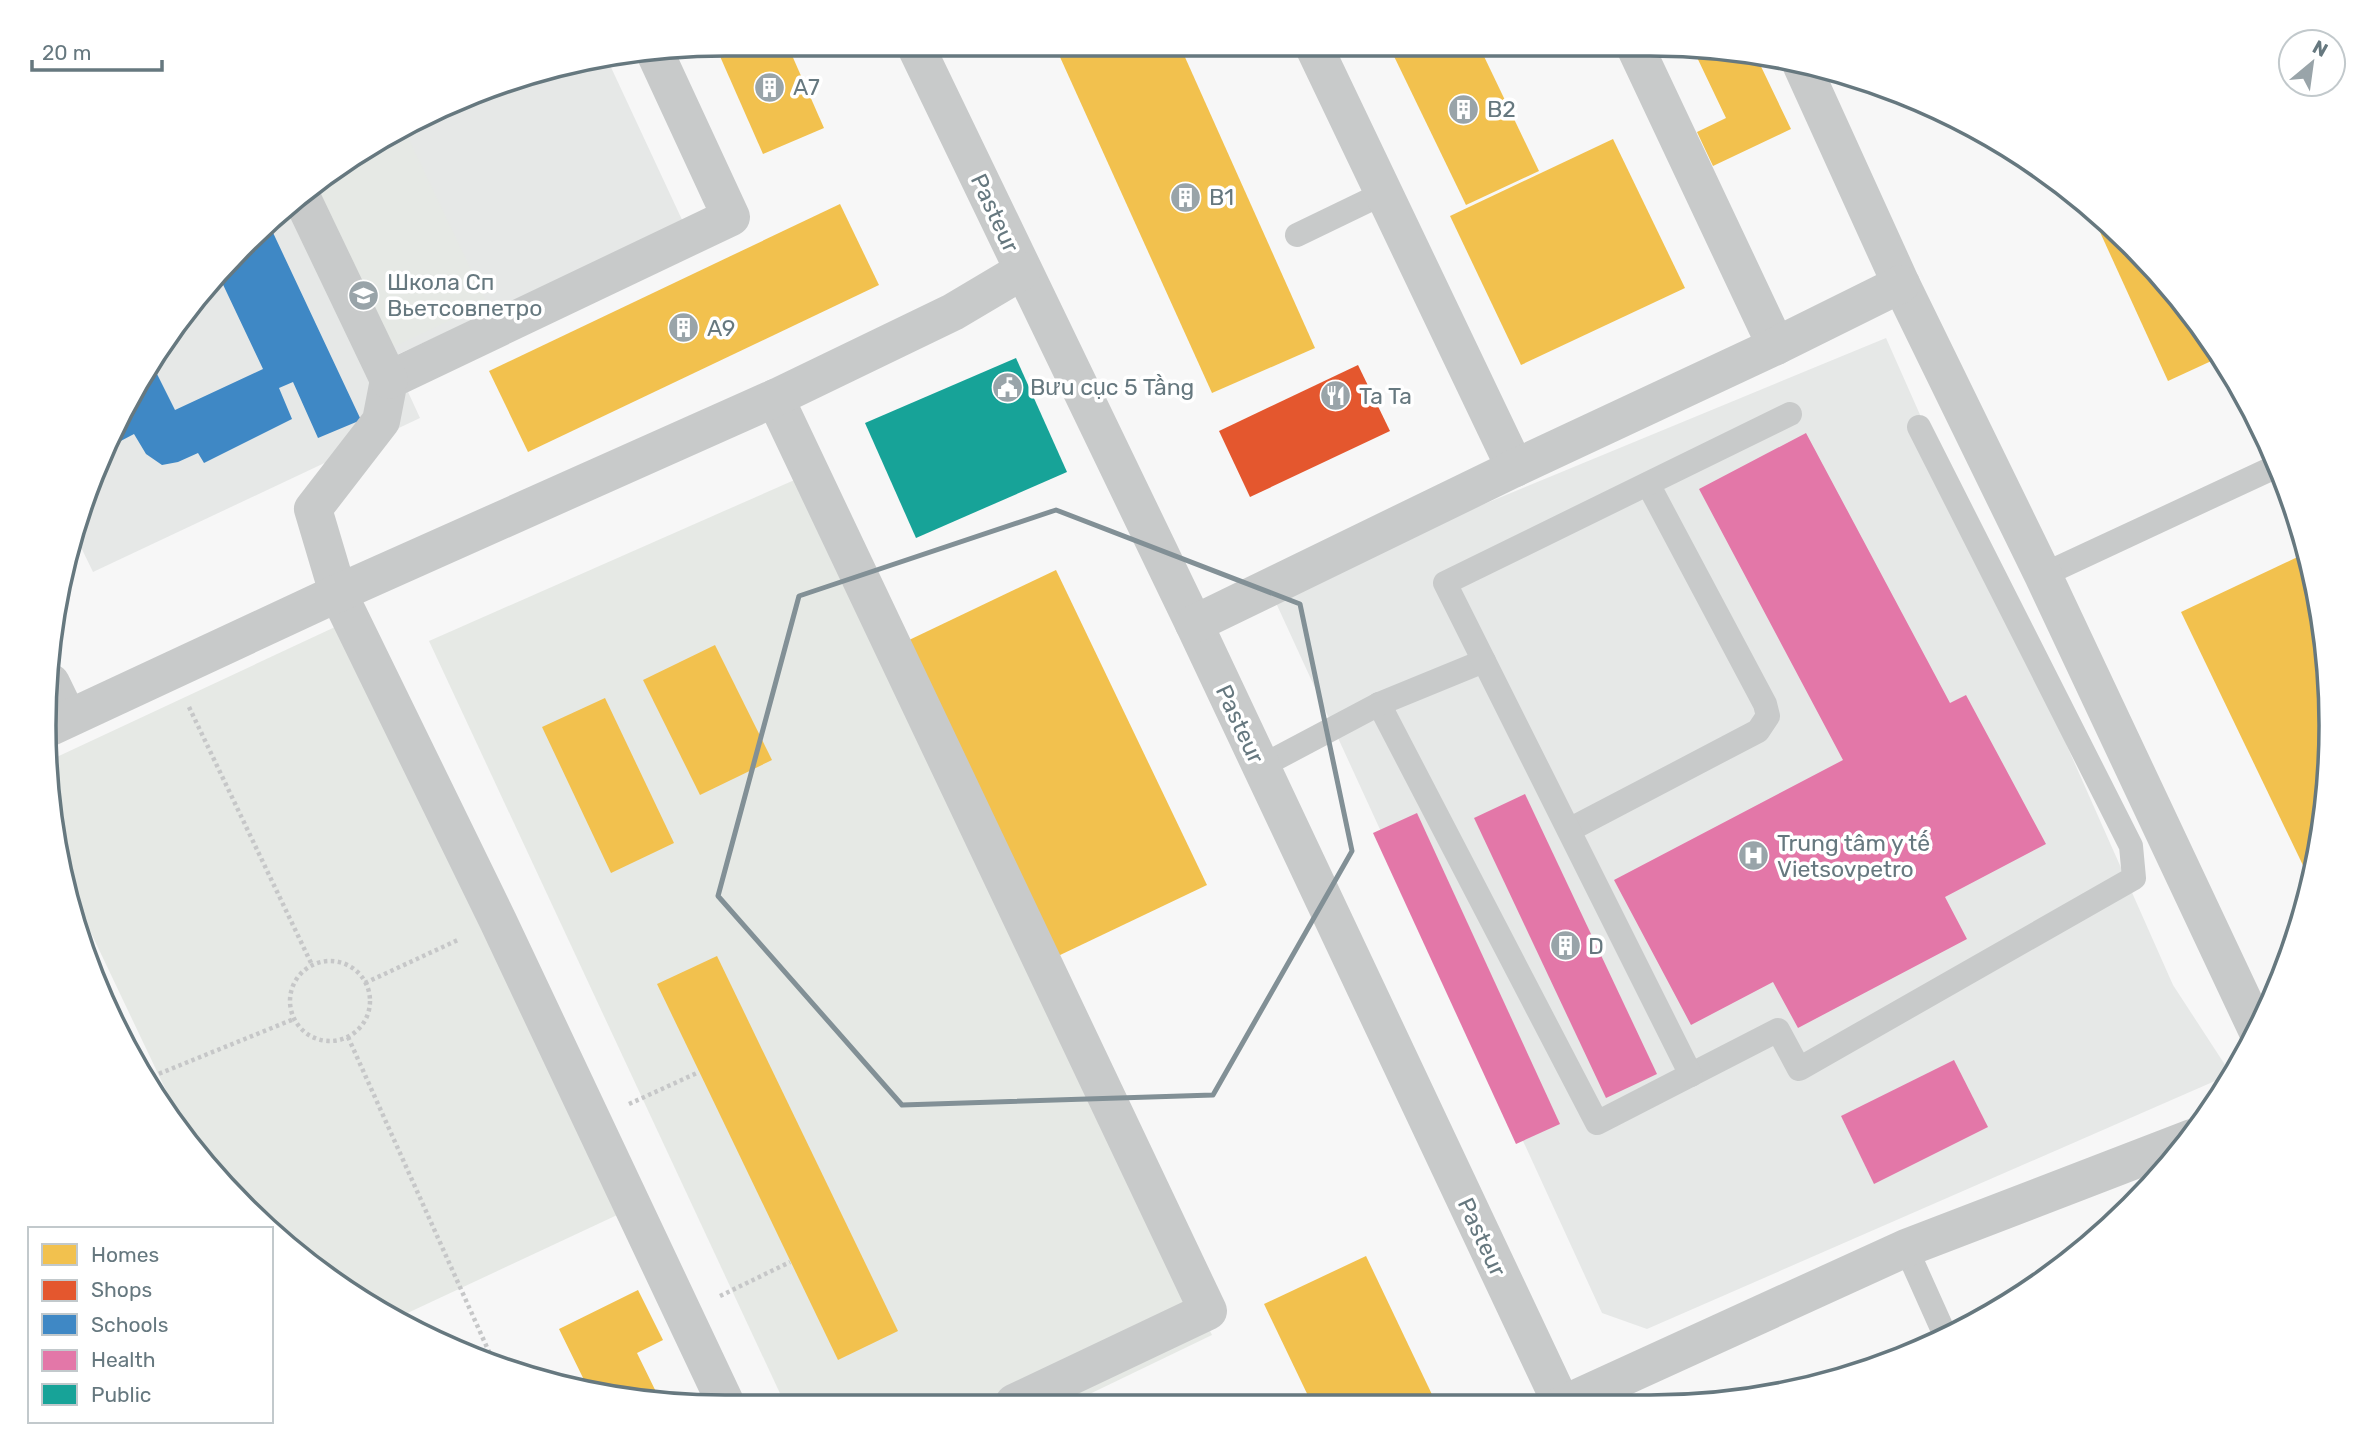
<svg xmlns="http://www.w3.org/2000/svg" width="2375" height="1451" viewBox="0 0 2375 1451" font-family="Rubik,sans-serif">
<style>
.built{fill:#e6e8e7}
.green{fill:#e6e9e5}
.homes{fill:#f2c14e}
.shops{fill:#e4572e}
.schools{fill:#3f88c5}
.health{fill:#e377a8}
.public{fill:#17a398}
.lines{fill:none;stroke-linecap:round;stroke-linejoin:round}
.path{stroke:#c6c7c8;stroke-width:4.5;stroke-dasharray:3.5 3.5;stroke-linecap:butt}
.service{stroke:#c8caca;stroke-width:24}
.minor{stroke:#c8caca;stroke-width:38}
.marked{fill:none;stroke:#829096;stroke-width:5;stroke-linejoin:round}
.labels{text-anchor:middle;dominant-baseline:central;stroke-width:7;stroke-linejoin:round;paint-order:stroke}
.poi-label{font-size:23px;fill:#66787f;stroke:#fff;text-anchor:start}
.street-label{font-size:23px;fill:#66787f;stroke:#fff}
.rim{fill:none;stroke:#66787f;stroke-width:3.5}
</style>
<rect width="100%" height="100%" fill="#f7f7f7"/>
<!-- built -->
<g class="built">
<path d="M609 63 684 224 392 357 420 418 93 572 75 535 80 507 159 346 243 244 311 184 424 114 507 80Z"/>
<path d="M1886 338 2173 985 2231 1074 1647 1329 1602 1313 1271 592Z"/>
</g>
<!-- green -->
<g class="green">
<path d="M403 127 487 303 391 348 312 184Z"/>
<path d="M799 478 1212 1335 1071 1403 784 1402 429 641Z"/>
<path d="M365 613 645 1202 399 1317 311 1267 271 1232V1229H268L243 1207 191 1143 64 876 50 815 46 762Z"/>
</g>
<!-- homes -->
<g class="homes">
<path d="M726 44H787L824 128 763 154 715 45Z"/>
<path d="M1055 46H1180L1315 348 1212 393Z"/>
<path d="M1390 48H1480L1539 171 1466 205Z"/>
<path d="M1693 49 1738 50 1755 54 1791 129 1713 166 1697 132 1726 118Z"/>
<path d="M1613 139 1685 288 1521 365 1450 216Z"/>
<path d="M840 204 879 285 528 452 489 371Z"/>
<path d="M2089 208 2162 276 2220 357 2168 381Z"/>
<path d="M2306 553 2325 636 2330 770 2311 882 2181 612Z"/>
<path d="M1056 570 1207 885 1058 956 907 641Z"/>
<path d="M715 645 772 760 700 795 643 680Z"/>
<path d="M605 698 674 843 611 873 542 727Z"/>
<path d="M717 956 898 1331 838 1360 657 984Z"/>
<path d="M1366 1256 1437 1405 1312 1404 1264 1304Z"/>
<path d="M638 1290 663 1340 637 1353 661 1402 637 1401 588 1388 559 1329Z"/>
</g>
<!-- shops -->
<path class="shops" d="M1358 365 1390 431 1250 497 1219 431Z"/>
<!-- schools -->
<path class="schools" d="M268 222 361 420 318 438 293 382 279 388 292 419 204 463 198 453 178 462 162 465 146 454 134 434 115 444 113 440 151 362 175 410 263 369 218 274 243 244Z"/>
<!-- health -->
<g class="health">
<path d="M1806 433 1950 703 1966 695 2046 844 1945 897 1967 939 1798 1028 1773 982 1691 1025 1614 880 1843 760 1699 489Z"/>
<path d="M1525 794 1657 1074 1606 1098 1474 818Z"/>
<path d="M1417 813 1560 1124 1516 1144 1373 833Z"/>
<path d="M1954 1060 1988 1127 1874 1184 1841 1116Z"/>
</g>
<!-- public -->
<path class="public" d="M1016 358 1067 472 916 538 865 423Z"/>
<g class="lines">
<!-- path -->
<g class="path">
<path d="M189 707 312 965"/>
<circle cx="330" cy="1001" r="40"/>
<path d="M365 983 460 939"/>
<path d="M348 1037 494 1363"/>
<path d="M146 1079 294 1019"/>
<path d="M629 1104 699 1072"/>
<path d="M720 1296 790 1262"/>
</g>
<!-- service -->
<g class="service">
<path d="M1297 235 1384 193"/>
<path d="M2043 575 2277 466"/>
<path d="M1379 704 1597 1123 1778 1030 1799 1069 2134 878 2131 846 1919 427"/>
<path d="M1260 767 1379 704 1484 661"/>
<path d="M1569 830 1758 731 1768 716 1765 704 1648 484"/>
<path d="M1691 1075 1445 583 1790 414"/>
<path d="M1906 1248 1945 1335"/>
</g>
<!-- minor -->
<g class="minor">
<path d="M915 45 1194 624 1562 1405"/>
<path d="M1314 47 1515 468"/>
<path d="M1636 49 1776 346"/>
<path d="M656 55 731 217 389 380 381 421 313 509 338 593 498 921 725 1402"/>
<path d="M1802 66 1901 284 2043 575 2258 1032"/>
<path d="M300 194 389 380"/>
<path d="M775 398 1208 1311 1014 1403"/>
<path d="M1194 624 1515 468 1776 346 1901 284"/>
<path d="M51 683 68 718"/>
<path d="M44 730 338 593 775 398 953 312 1022 271"/>
<path d="M1562 1405 1906 1248 2192 1138"/>
</g>
</g>
<!-- marked area -->
<path class="marked" d="M1056 510 1300 604 1352 851 1213 1095 902 1105 718 896 799 596Z"/>
<!-- icons -->
<defs>
<symbol id="building-disc" viewBox="-11 -11 22 22"><circle r="9.5" fill="#99a4a9" stroke="#fff"/><path d="M-4-6H4V6H1V3H-1V6H-4ZM-2.5-4.3h1.7v1.8h-1.7ZM.8-4.3h1.7v1.8H.8ZM-2.5-1h1.7V.8h-1.7ZM.8-1h1.7V.8H.8Z" fill="#fff"/></symbol>
<symbol id="school-disc" viewBox="-11 -11 22 22"><circle r="9.5" fill="#99a4a9" stroke="#fff"/><path d="M0-5L7-2L0 1L-7-2ZM-4 1L0 2.5L4 1V4Q0 6-4 4Z" fill="#fff"/></symbol>
<symbol id="civic-disc" viewBox="-11 -11 22 22"><circle r="9.5" fill="#99a4a9" stroke="#fff"/><path d="M-.6-6.5H3V-4.5H.6V-3L4-1V1h2V6H-6V1h2V-1L-.6-3ZM-1.2 2.5V6h2.4V2.5Z" fill="#fff"/></symbol>
<symbol id="restaurant-disc" viewBox="-11 -11 22 22"><circle r="9.5" fill="#99a4a9" stroke="#fff"/><path d="M-5-6h1v4h1v-4h1v4h1v-4h1v5L-1.5 .5V6h-2V.5L-5-1ZM5-6V6H3V1.5H1.5Q1.5-4 5-6Z" fill="#fff"/></symbol>
<symbol id="hospital-disc" viewBox="-11 -11 22 22"><circle r="9.5" fill="#99a4a9" stroke="#fff"/><path d="M-5-5h3v3.5h4V-5h3V5h-3V1.5h-4V5h-3Z" fill="#fff"/></symbol>
</defs>
<g fill-rule="evenodd">
<use href="#building-disc" x="752" y="70" width="35" height="35"/>
<use href="#building-disc" x="1446" y="92" width="35" height="35"/>
<use href="#building-disc" x="1168" y="180" width="35" height="35"/>
<use href="#school-disc" x="346" y="278" width="35" height="35"/>
<use href="#building-disc" x="666" y="310" width="35" height="35"/>
<use href="#civic-disc" x="990" y="370" width="35" height="35"/>
<use href="#restaurant-disc" x="1318" y="378" width="35" height="35"/>
<use href="#hospital-disc" x="1736" y="838" width="35" height="35"/>
<use href="#building-disc" x="1548" y="928" width="35" height="35"/>
</g>
<g class="labels">
<!-- poi labels -->
<g class="poi-label">
<text x="793" y="87">A7</text>
<text x="1487" y="109">B2</text>
<text x="1209" y="197">B1</text>
<text x="387" y="282">Школа Сп<tspan x="387" dy="26">Вьетсовпетро</tspan></text>
<text x="707" y="328">A9</text>
<text x="1030" y="387">Bưu cục 5 Tầng</text>
<text x="1359" y="396">Ta Ta</text>
<text x="1777" y="843">Trung tâm y tế<tspan x="1777" dy="26">Vietsovpetro</tspan></text>
<text x="1588" y="946">D</text>
</g>
<!-- street labels -->
<g class="street-label">
<text transform="translate(995 213) rotate(65)">Pasteur</text>
<text transform="translate(1240 724) rotate(65)">Pasteur</text>
<text transform="translate(1482 1237) rotate(65)">Pasteur</text>
</g>
</g>
<!-- crop -->
<path d="M0 0H2375V1451H0ZM725 56H1650A669 669 0 0 1 2319 725V726A669 669 0 0 1 1650 1395H725A669 669 0 0 1 56 726V725A669 669 0 0 1 725 56Z" fill="#fff" fill-rule="evenodd"/>
<path class="rim" d="M725 56H1650A669 669 0 0 1 2319 725V726A669 669 0 0 1 1650 1395H725A669 669 0 0 1 56 726V725A669 669 0 0 1 725 56Z"/>
<!-- legend -->
<rect x="28" y="1227" width="245" height="196" fill="#ffffff" stroke="#c2c9cc" stroke-width="2"/>
<rect x="42" y="1244" width="35" height="21" fill="#f2c14e" stroke="#c2c9cc" stroke-width="2"/>
<text x="91" y="1262" font-size="21" fill="#66787f">Homes</text>
<rect x="42" y="1280" width="35" height="21" fill="#e4572e" stroke="#c2c9cc" stroke-width="2"/>
<text x="91" y="1297" font-size="21" fill="#66787f">Shops</text>
<rect x="42" y="1314" width="35" height="21" fill="#3f88c5" stroke="#c2c9cc" stroke-width="2"/>
<text x="91" y="1332" font-size="21" fill="#66787f">Schools</text>
<rect x="42" y="1350" width="35" height="21" fill="#e377a8" stroke="#c2c9cc" stroke-width="2"/>
<text x="91" y="1367" font-size="21" fill="#66787f">Health</text>
<rect x="42" y="1384" width="35" height="21" fill="#17a398" stroke="#c2c9cc" stroke-width="2"/>
<text x="91" y="1402" font-size="21" fill="#66787f">Public</text>
<!-- north arrow -->
<g transform="translate(2312 63) rotate(29)"><circle r="33" fill="#ffffff" stroke="#c2c9cc" stroke-width="2"/>
<path d="M0-5L12 26L0 18L-12 26Z" fill="#99a4a9"/>
<text y="-10" font-size="19" font-weight="bold" text-anchor="middle" fill="#66787f">N</text>
</g>
<!-- scale -->
<path d="M32 60v10h130v-10" fill="none" stroke="#66787f" stroke-width="3.5"/>
<text x="42" y="60" font-size="21" fill="#66787f" stroke="#ffffff" stroke-width="5" paint-order="stroke">20 m</text>
</svg>
